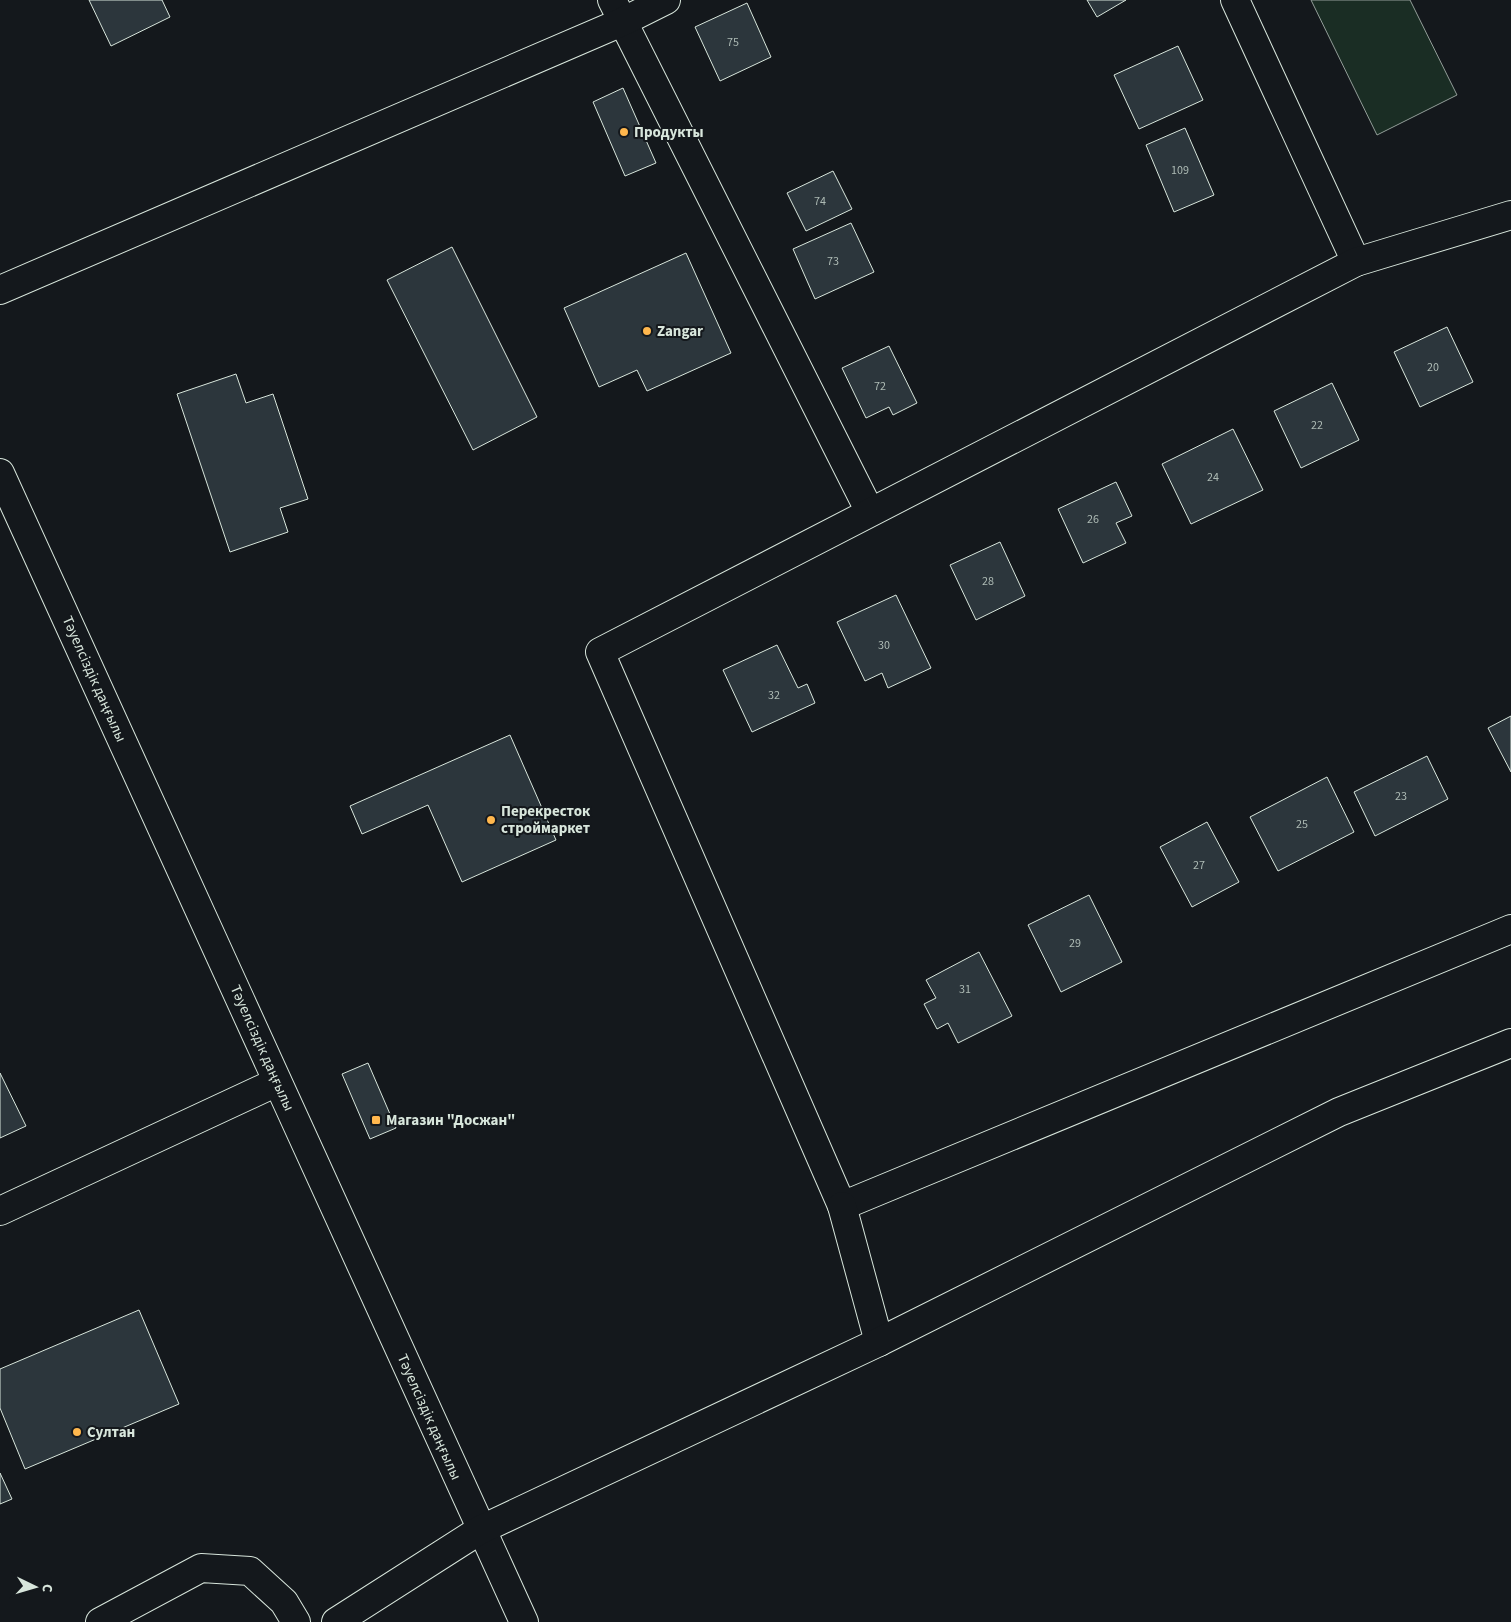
<svg xmlns="http://www.w3.org/2000/svg" width="1511" height="1622" viewBox="0 0 1511 1622" font-family="'Source Sans 3',sans-serif">
<style>
.green{fill:#1a2d24;stroke:#939e99}
.building{fill:#2c363c;stroke:#d8e6dc}
.lines{fill:none;stroke-linecap:round;stroke-linejoin:round}
.minor-casing{stroke:#d8e6dc;stroke-width:30}
.major-casing{stroke:#d8e6dc;stroke-width:30}
.minor{stroke:#14181c;stroke-width:28}
.major{stroke:#14181c;stroke-width:28}
.poi-dot{fill:#ffb74d;stroke:#14181c;stroke-width:2}
.labels{text-anchor:middle;dominant-baseline:central;stroke-width:4;stroke-linejoin:round;paint-order:stroke}
.number-label{font-size:12px;fill:#adbab4}
.poi-label{font-size:15px;font-weight:bold;fill:#d8e6dc;stroke:#14181c;text-anchor:start}
.street-label{font-size:15px;fill:#d8e6dc;stroke:#14181c}
</style>
<rect width="100%" height="100%" fill="#14181c"/>
<!-- green -->
<path class="green" d="M1311 0H1410L1457 95 1377 135Z"/>
<!-- building -->
<g class="building">
<path d="M89 0H162L170 17 111 46Z"/>
<path d="M1087 0H1126L1097 17Z"/>
<path d="M747 3 771 57 720 81 695 27Z"/>
<path d="M1178 46 1203 100 1139 129 1114 75Z"/>
<path d="M623 88 656 163 625 176 593 102Z"/>
<path d="M1185 128 1214 195 1174 212 1146 145Z"/>
<path d="M833 171 852 209 806 231 787 193Z"/>
<path d="M851 223 874 272 815 299 793 249Z"/>
<path d="M452 247 537 417 473 450 387 280Z"/>
<path d="M686 253 731 353 647 391 637 370 599 387 564 308Z"/>
<path d="M1447 327 1473 382 1420 407 1394 352Z"/>
<path d="M889 346 917 403 893 415 889 407 866 418 842 368Z"/>
<path d="M236 374 246 403 273 394 308 499 280 508 288 532 230 552 177 394Z"/>
<path d="M1332 383 1359 440 1301 468 1274 411Z"/>
<path d="M1233 429 1263 490 1191 524 1162 464Z"/>
<path d="M1116 482 1132 516 1116 523 1126 543 1083 563 1058 509Z"/>
<path d="M1000 542 1025 596 976 620 950 565Z"/>
<path d="M896 595 931 668 888 688 882 673 865 681 837 622Z"/>
<path d="M777 645 798 688 807 684 815 703 752 732 723 670Z"/>
<path d="M1511 716V772L1488 728Z"/>
<path d="M510 735 556 840 462 882 428 805 362 834 350 806Z"/>
<path d="M1427 756 1448 799 1375 836 1354 792Z"/>
<path d="M1327 777 1354 832 1278 871 1250 817Z"/>
<path d="M1207 822 1239 882 1192 907 1160 847Z"/>
<path d="M1089 895 1122 962 1061 992 1028 925Z"/>
<path d="M979 952 1012 1016 958 1043 948 1023 937 1029 924 1004 936 998 926 980Z"/>
<path d="M368 1063 396 1128 370 1139 342 1074Z"/>
<path d="M0 1073 26 1126 0 1138Z"/>
<path d="M139 1310 179 1404 25 1469 0 1408V1369Z"/>
<path d="M0 1473 12 1499 0 1504Z"/>
</g>
<g class="lines">
<defs>
<g id="minor">
<path d="M612 0 870 512"/>
<path d="M1235 0 1356 262"/>
<path d="M1511 215 1356 262 600 652 842 1206 1511 929"/>
<path d="M0 290 622 22 666 0"/>
<path d="M0 473 524 1622"/>
<path d="M842 1206 879 1342"/>
<path d="M0 1211 277 1082"/>
<path d="M100 1622 201 1568 250 1571 284 1602 296 1622"/>
</g>
<path id="major" d="M336 1622 480 1530 879 1342 1339 1112 1511 1043"/>
</defs>
<!-- minor casing -->
<use href="#minor" class="minor-casing"/>
<!-- major casing -->
<use href="#major" class="major-casing"/>
<!-- minor -->
<use href="#minor" class="minor"/>
<!-- major -->
<use href="#major" class="major"/>
</g>
<!-- markers -->
<g class="poi-dot">
<circle cx="624" cy="132" r="5"/>
<circle cx="647" cy="331" r="5"/>
<circle cx="491" cy="820" r="5"/>
<rect x="371" y="1115" width="10" height="10" rx="2.5"/>
<circle cx="77" cy="1432" r="5"/>
</g>
<g class="labels">
<!-- number labels -->
<g class="number-label">
<text x="733" y="42">75</text>
<text x="1180" y="170">109</text>
<text x="820" y="201">74</text>
<text x="833" y="261">73</text>
<text x="1433" y="367">20</text>
<text x="880" y="386">72</text>
<text x="1317" y="425">22</text>
<text x="1213" y="477">24</text>
<text x="1093" y="519">26</text>
<text x="988" y="581">28</text>
<text x="884" y="645">30</text>
<text x="774" y="695">32</text>
<text x="1401" y="796">23</text>
<text x="1302" y="824">25</text>
<text x="1199" y="865">27</text>
<text x="1075" y="943">29</text>
<text x="965" y="989">31</text>
</g>
<!-- poi labels -->
<g class="poi-label">
<text x="634" y="132">Продукты</text>
<text x="657" y="331">Zangar</text>
<text x="501" y="811">Перекресток<tspan x="501" dy="17">строймаркет</tspan></text>
<text x="386" y="1120">Магазин "Досжан"</text>
<text x="87" y="1432">Султан</text>
</g>
<!-- street labels -->
<g class="street-label">
<text transform="translate(94 679) rotate(66)">Тәуелсіздік даңғылы</text>
<text transform="translate(262 1048) rotate(66)">Тәуелсіздік даңғылы</text>
<text transform="translate(429 1417) rotate(66)">Тәуелсіздік даңғылы</text>
</g>
</g>
<!-- north arrow -->
<g transform="translate(35 1587) rotate(95)" stroke="#14181c" stroke-width="4" paint-order="stroke">
<path d="M0-4L9 19L0 12L-9 19Z" fill="#d8e6dc"/>
<text y="-8" font-size="14" font-weight="bold" text-anchor="middle" fill="#d8e6dc">С</text>
</g>
</svg>
